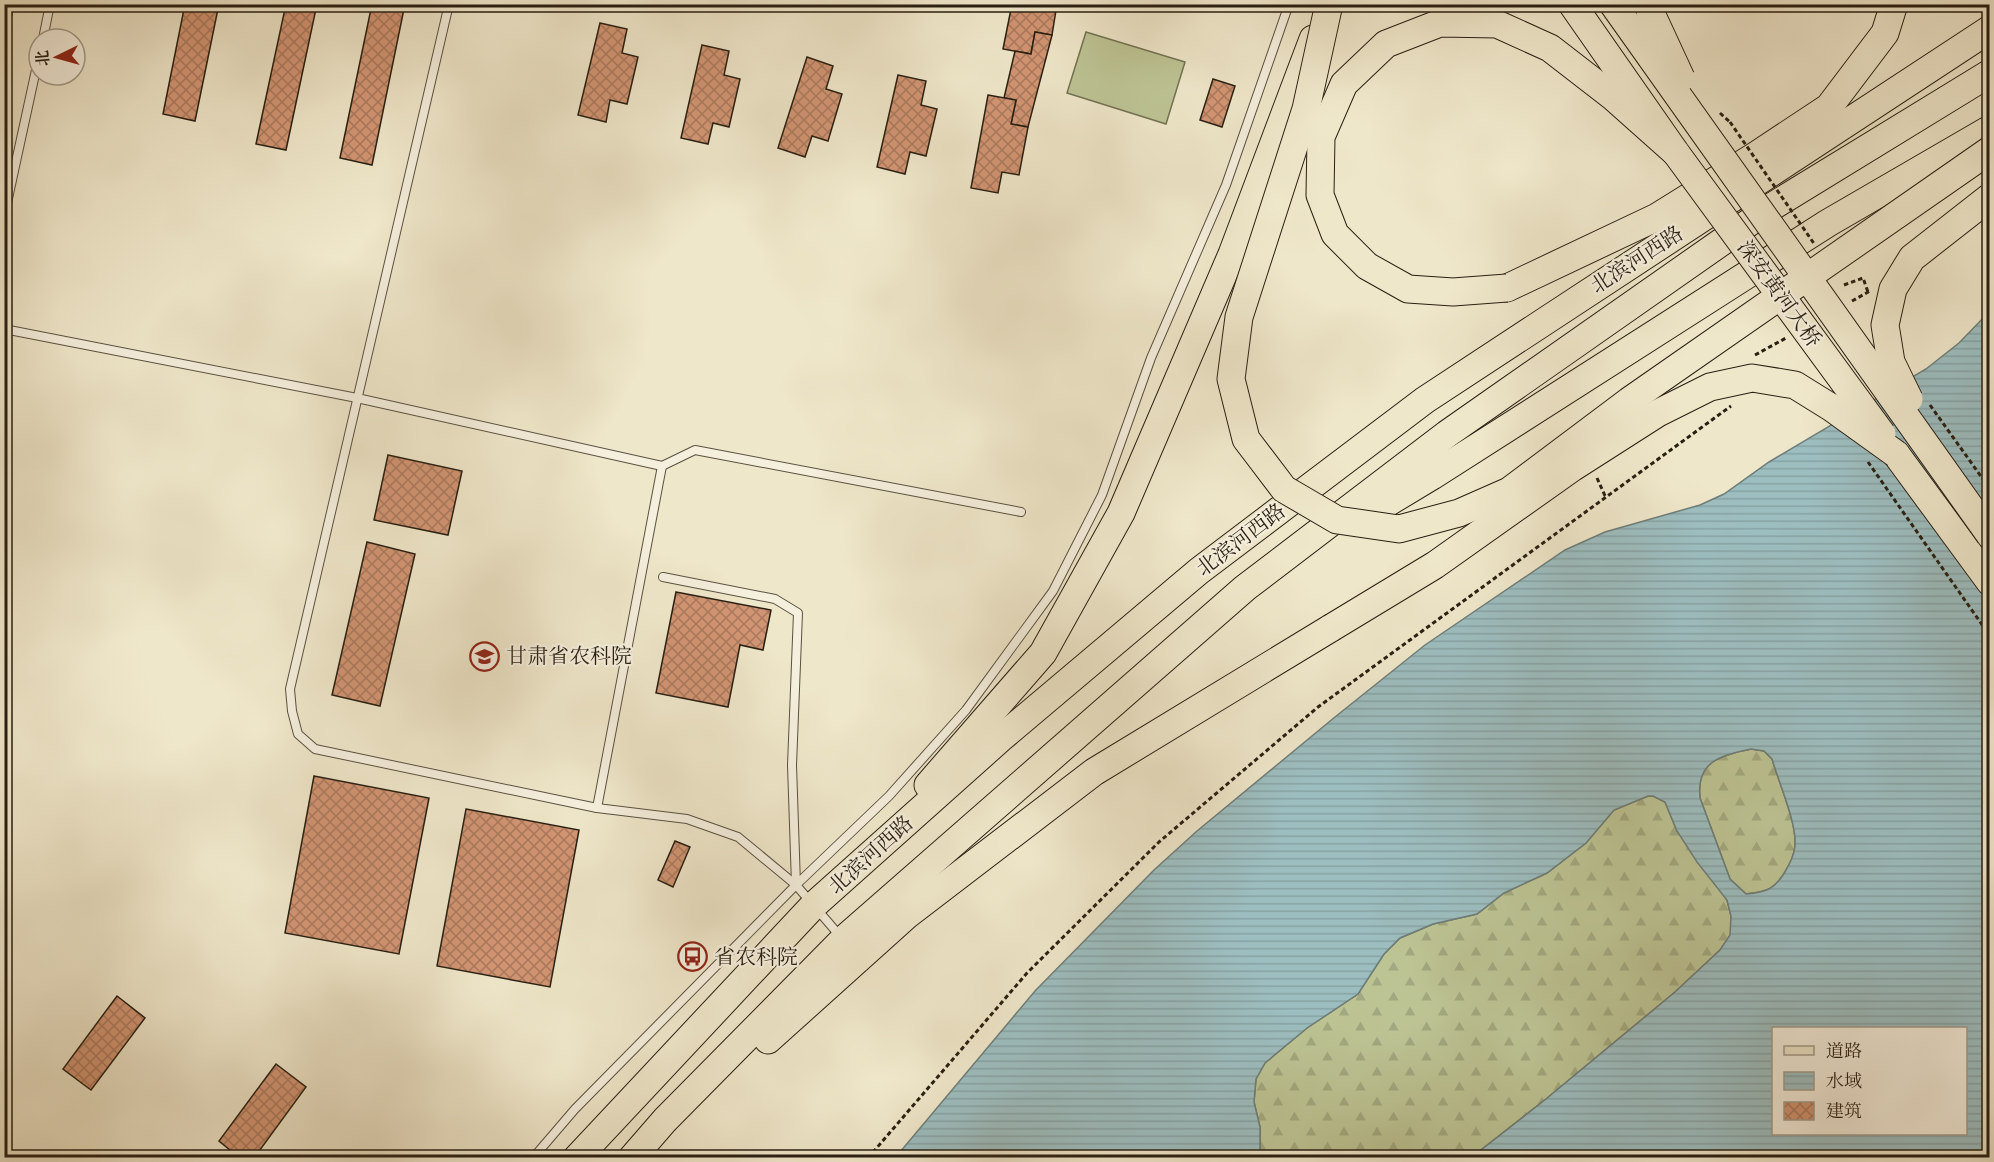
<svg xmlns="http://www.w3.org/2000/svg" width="1994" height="1162" viewBox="0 0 1994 1162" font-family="Cardo,'Noto Serif SC',serif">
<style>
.forest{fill:url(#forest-firs);stroke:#727253;stroke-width:1.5}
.pitch{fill:#bdc494;stroke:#727253;stroke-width:1.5}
.water{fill:url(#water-rules);stroke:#6e7e7a;stroke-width:1.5;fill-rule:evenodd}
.building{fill:url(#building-cross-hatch);stroke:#281f12;stroke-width:1.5}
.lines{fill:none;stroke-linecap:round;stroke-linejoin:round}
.service-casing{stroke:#5a5140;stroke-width:10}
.primary-casing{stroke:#281f12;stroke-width:29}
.path{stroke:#281f12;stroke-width:3;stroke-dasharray:4.5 3;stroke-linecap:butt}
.service{stroke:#f5efdd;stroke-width:8}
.primary{stroke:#efe7ca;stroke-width:27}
.primary-bridge-casing{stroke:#281f12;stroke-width:29;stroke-linecap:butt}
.path-bridge{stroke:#281f12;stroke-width:3;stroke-dasharray:4.5 3;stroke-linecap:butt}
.primary-bridge{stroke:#efe7ca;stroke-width:27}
.labels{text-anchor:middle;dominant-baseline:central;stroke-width:4.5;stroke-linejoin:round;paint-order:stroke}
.street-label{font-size:21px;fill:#281f12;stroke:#f5efdd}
.poi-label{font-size:21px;fill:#281f12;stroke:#f5efdd;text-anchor:start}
</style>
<defs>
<pattern id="forest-firs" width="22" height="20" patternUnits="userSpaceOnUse" patternTransform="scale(1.5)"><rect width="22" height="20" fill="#bdc494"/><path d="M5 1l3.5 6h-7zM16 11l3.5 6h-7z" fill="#a2a87f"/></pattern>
<pattern id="water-rules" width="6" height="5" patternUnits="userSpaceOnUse" patternTransform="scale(1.5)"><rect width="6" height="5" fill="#9dbec0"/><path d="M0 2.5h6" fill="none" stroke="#87a3a4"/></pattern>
<pattern id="building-cross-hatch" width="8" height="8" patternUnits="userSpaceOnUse" patternTransform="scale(1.5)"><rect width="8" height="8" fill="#d29573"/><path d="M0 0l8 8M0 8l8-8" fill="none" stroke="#aa795d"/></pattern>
</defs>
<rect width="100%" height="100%" fill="#efe7ca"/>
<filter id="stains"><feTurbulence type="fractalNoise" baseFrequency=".00333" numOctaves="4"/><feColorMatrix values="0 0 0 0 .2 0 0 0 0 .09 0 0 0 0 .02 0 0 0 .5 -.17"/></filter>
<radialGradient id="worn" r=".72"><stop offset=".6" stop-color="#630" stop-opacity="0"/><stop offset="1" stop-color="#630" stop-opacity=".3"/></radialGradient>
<!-- forest -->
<g class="forest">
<path d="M1751 749 1764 751 1772 759C1779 783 1797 823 1795 846 1794 856 1790 863 1785 872 1774 890 1766 892 1746 894L1730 879 1700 798C1696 762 1720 755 1751 749Z"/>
<path d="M1648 796H1653L1665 802 1677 831 1727 900 1731 916V935L1720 950 1675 992 1546 1099 1472 1157H1260V1127L1254 1102 1256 1079 1265 1063 1307 1028 1358 994 1384 954 1400 938 1433 924 1477 914 1504 893 1547 873 1586 843 1614 810Z"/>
</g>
<!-- pitch -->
<path class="pitch" d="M1086 32 1185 62 1166 124 1067 93Z"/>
<!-- water -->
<path class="water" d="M1989 312V1157H1472L1546 1099 1675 992 1720 950 1730 935 1731 916 1727 900 1697 862 1677 831 1665 802 1653 796H1648L1614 810 1586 843 1547 873 1504 893 1477 914 1433 924 1400 938 1384 954 1358 994 1307 1028 1265 1063 1256 1079 1254 1102 1260 1127V1157L895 1158 1035 991 1154 870 1197 831 1335 717 1425 645 1565 550 1605 532 1700 505 1724 494 1769 462 1926 369 1959 343ZM1751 749 1764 751 1772 759C1779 783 1797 823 1795 846 1794 856 1790 863 1785 872 1774 890 1766 892 1746 894L1730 879 1700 798C1696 762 1720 755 1751 749ZM1774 1028H1966V1134H1774Z"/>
<!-- building -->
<g class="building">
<path d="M4 4H14L4 50Z"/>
<path d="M185 4H219L195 121 163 114Z"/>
<path d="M286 4H317L286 150 256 144Z"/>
<path d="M372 4H405L372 165 340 158Z"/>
<path d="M872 4H916L900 8Z"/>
<path d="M1012 4H1057L1052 35 1035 32 1031 54 1003 49Z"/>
<path d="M600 23 627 29 622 53 638 57 627 104 610 100 606 122 578 115Z"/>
<path d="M1035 32 1052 35 1028 127 1011 124 1016 100 1004 98 1015 51 1031 54Z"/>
<path d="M702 45 729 51 724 75 740 79 729 127 713 123 708 144 681 138Z"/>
<path d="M807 57 833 66 826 89 842 94 828 141 812 136 805 157 778 148Z"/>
<path d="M898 75 926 81 921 105 937 109 926 156 910 152 905 174 877 167Z"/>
<path d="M1213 79 1235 86 1222 127 1200 120Z"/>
<path d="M988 95 1016 100 1011 124 1028 127 1019 175 1002 172 998 193 971 188Z"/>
<path d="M388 455 462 471 448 535 374 520Z"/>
<path d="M367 542 415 554 380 706 332 695Z"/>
<path d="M676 592 771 610 763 650 740 645 728 707 656 693Z"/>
<path d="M314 776 429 798 399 954 285 933Z"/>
<path d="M466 809 579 830 550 987 437 966Z"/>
<path d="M675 841 690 847 673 887 658 880Z"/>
<path d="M117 996 145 1018 91 1090 63 1069Z"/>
<path d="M276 1064 306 1087 254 1158H240L219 1141Z"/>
</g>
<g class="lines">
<defs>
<g id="service">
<path d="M449 4 290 689 292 711 298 734 315 749 597 808 687 819 738 837 796 885 840 936"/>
<path d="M43 39 50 4"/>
<path d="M4 217 39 56"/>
<path d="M4 329 357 398 662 466 597 808"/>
<path d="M662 466 695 450 1021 512"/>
<path d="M663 577 775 599 798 613 792 765 796 885"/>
<path d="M533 1158 575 1109 796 885 889 796 966 710 1053 591 1102 495 1151 358 1226 185 1289 4"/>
</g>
<g id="primary">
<path d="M1507 288 1657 217 1755 156 1829 107 1885 33 1894 4"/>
<path d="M1896 454 1990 582"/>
<path d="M1359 520 1432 476 1828 223 1990 129"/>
<path d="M928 785 1043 653 1121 513 1232 254 1313 39"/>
<path d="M768 1040 907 915 1094 772 1331 628"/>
<path d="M577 1158 814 905 1001 738 1199 571 1425 400 1990 29"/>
<path d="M632 1158 665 1120 843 940 1245 588 1447 434 1733 234 1768 209 1990 73"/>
</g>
</defs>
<!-- service casing -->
<use href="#service" class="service-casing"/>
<!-- primary casing -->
<use href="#primary" class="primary-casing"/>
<!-- path -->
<g class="path">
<path d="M1720 113 1730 122"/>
<path d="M1844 285 1863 278 1868 292"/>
<path d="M1852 301 1870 291"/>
<path d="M1755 355 1786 338"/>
<path d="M1597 478 1606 498"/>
<path d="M694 968 698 961 704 959"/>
<path d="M868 1158 1027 973 1159 842 1318 707 1731 406"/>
</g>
<!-- service -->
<use href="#service" class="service"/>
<!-- primary -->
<use href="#primary" class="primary"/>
<defs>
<g id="primary-bridge">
<path d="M1329 4 1306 109 1239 317 1231 379 1246 439 1284 489 1337 520 1399 529 1459 513 1509 491 1629 401 1990 150"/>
<path d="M1572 4 1676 153 1882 434"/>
<path d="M1613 4 1990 535"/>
<path d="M1649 4 1650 11 1681 78"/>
<path d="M1507 288 1453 292 1408 289 1367 266 1335 234 1320 195 1321 137 1344 84 1386 44 1440 23 1497 24 1550 48 1612 96 1676 153"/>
<path d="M1909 399 1891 362 1885 325 1893 289 1912 258 1990 197"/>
<path d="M1331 628 1435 565 1572 468 1658 413 1710 387 1752 378 1795 385 1832 408 1896 454"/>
</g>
</defs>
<!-- primary-bridge casing -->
<use href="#primary-bridge" class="primary-bridge-casing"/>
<!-- path-bridge -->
<g class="path-bridge">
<path d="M1730 122 1815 245"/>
<path d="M1930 405 1990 489"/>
<path d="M1868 462 1990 636"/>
</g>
<!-- primary-bridge -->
<use href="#primary-bridge" class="primary-bridge"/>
</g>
<!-- icons -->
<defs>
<symbol id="university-ring" viewBox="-11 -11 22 22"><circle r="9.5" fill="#f5efdd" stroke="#8f2418" stroke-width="1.5"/><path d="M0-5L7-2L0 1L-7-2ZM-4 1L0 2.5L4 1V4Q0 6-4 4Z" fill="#8f2418"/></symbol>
<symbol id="bus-ring" viewBox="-11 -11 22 22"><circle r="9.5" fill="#f5efdd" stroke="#8f2418" stroke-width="1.5"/><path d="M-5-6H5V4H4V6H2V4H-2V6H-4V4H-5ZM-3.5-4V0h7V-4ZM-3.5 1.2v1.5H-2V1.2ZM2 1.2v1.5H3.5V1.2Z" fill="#8f2418"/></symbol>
</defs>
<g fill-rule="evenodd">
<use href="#university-ring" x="468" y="640" width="33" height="33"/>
<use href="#bus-ring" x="676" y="940" width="33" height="33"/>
</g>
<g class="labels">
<!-- street labels -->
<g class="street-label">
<text transform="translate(1637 260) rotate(-33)">北滨河西路</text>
<text transform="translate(1779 294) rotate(54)">深安黄河大桥</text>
<text transform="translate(1241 540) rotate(-37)">北滨河西路</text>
<text transform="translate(871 855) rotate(-42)">北滨河西路</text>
</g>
<!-- poi labels -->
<g class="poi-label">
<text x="506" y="656">甘肃省农科院</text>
<text x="714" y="957">省农科院</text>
</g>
</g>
<!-- margin -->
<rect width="1994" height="1162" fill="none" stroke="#efe7ca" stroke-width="24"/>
<rect x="6" y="6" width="1982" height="1150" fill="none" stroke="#281f12" stroke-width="3"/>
<rect x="12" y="12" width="1970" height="1138" fill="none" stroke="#281f12" stroke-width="1.5"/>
<!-- legend -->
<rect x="1772" y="1027" width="195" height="108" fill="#f5efdd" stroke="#a39c8c" stroke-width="1.5"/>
<rect x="1784" y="1046" width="30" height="9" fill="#efe7ca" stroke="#a39c8c" stroke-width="1.5"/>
<text x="1826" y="1057" font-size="18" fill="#281f12">道路</text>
<rect x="1784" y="1072" width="30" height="18" fill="url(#water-rules)" stroke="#a39c8c" stroke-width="1.5"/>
<text x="1826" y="1087" font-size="18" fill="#281f12">水域</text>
<rect x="1784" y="1102" width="30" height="18" fill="url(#building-cross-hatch)" stroke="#a39c8c" stroke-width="1.5"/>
<text x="1826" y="1117" font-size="18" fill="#281f12">建筑</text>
<!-- north arrow -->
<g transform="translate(57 57) rotate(265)"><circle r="28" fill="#f5efdd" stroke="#a39c8c" stroke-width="1.5"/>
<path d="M0-4.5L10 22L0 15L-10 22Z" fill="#8f2418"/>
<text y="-9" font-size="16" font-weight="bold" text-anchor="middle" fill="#281f12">北</text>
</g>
<rect width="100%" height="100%" filter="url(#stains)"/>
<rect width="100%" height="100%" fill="url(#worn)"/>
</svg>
